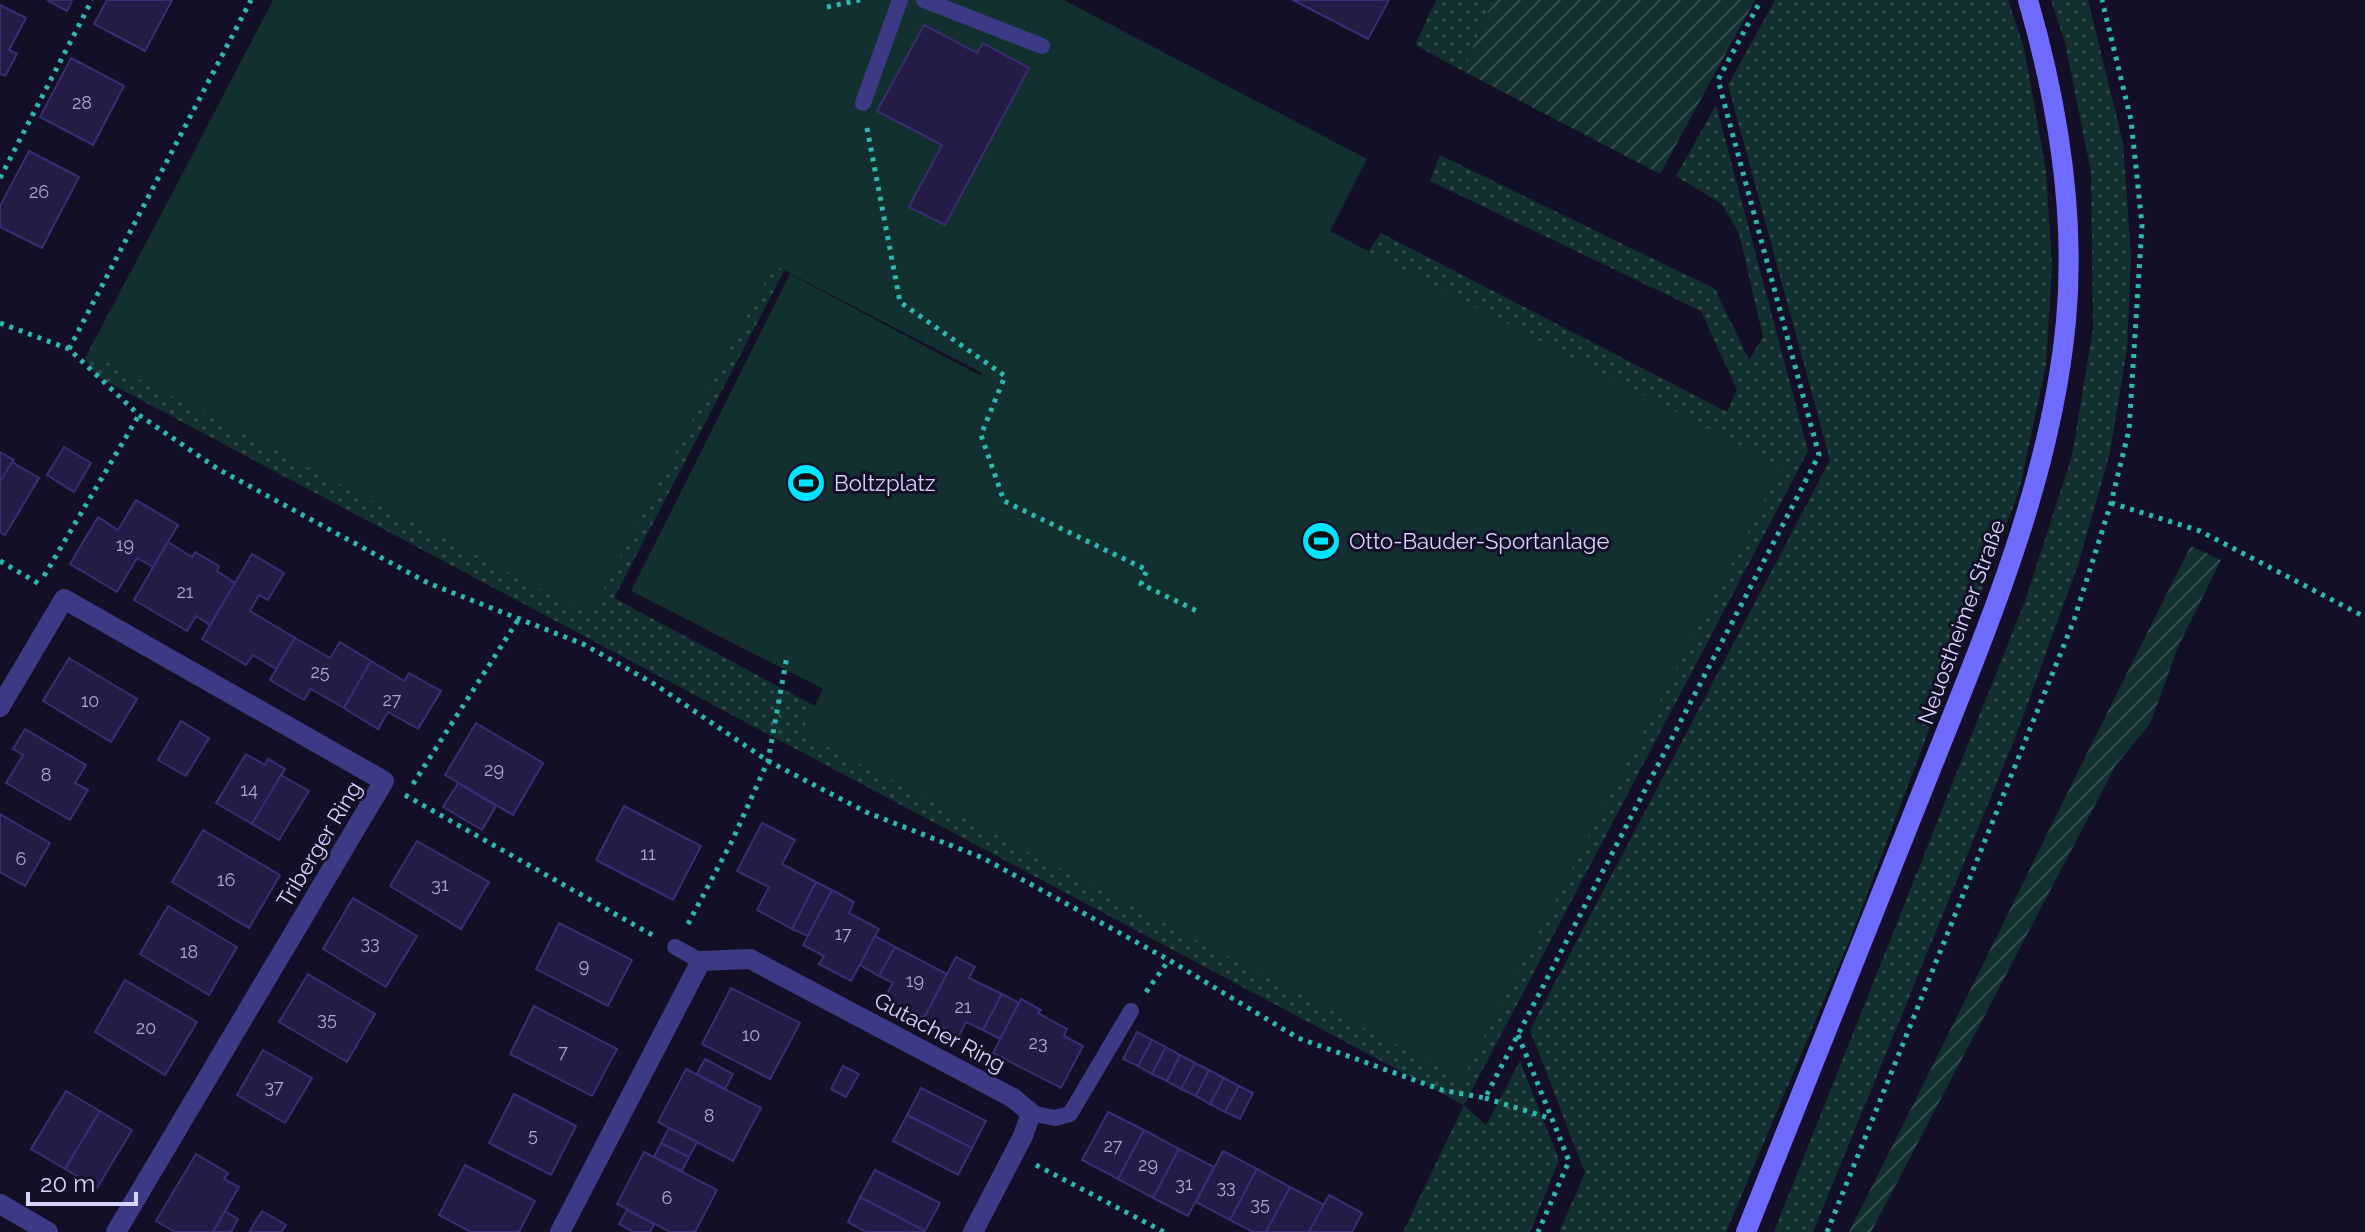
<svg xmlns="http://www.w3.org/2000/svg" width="2365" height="1232" viewBox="0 0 2365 1232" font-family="Raleway,sans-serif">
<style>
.grass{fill:url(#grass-dots)}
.park{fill:#12302f}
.garden{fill:url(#garden-furrows)}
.building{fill:#241b47;stroke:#3b2d73;stroke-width:2}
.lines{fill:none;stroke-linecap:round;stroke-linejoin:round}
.path{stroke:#2fb8b0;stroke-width:5;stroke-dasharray:4 6;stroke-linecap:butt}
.service{stroke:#3d3a85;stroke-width:16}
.minor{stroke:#3d3a85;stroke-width:20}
.secondary{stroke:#6f6bff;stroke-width:20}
.labels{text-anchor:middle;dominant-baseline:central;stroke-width:6;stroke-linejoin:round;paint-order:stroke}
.number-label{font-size:18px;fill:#aca6d1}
.poi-label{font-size:22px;fill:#d9d4ff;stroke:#130f26;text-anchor:start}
.street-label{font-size:22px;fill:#d9d4ff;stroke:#130f26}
</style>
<defs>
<pattern id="grass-dots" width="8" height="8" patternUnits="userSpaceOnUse" patternTransform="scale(2)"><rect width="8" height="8" fill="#12302f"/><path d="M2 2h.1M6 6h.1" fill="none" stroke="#344d4e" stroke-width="1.8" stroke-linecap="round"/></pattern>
<pattern id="garden-furrows" width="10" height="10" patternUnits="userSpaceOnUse" patternTransform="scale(2)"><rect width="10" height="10" fill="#12302f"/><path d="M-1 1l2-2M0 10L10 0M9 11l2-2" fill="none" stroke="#344d4e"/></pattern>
</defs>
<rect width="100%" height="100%" fill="#130f26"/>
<!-- grass -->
<g class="grass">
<path d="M275 0 850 144 614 598 824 711 1368 252 1381 233 1727 412 1737 390 1701 311 1430 181 1440 155 1715 289 1749 360 1763 337 1739 233 1722 204 1676 176 1716 105 1808 451 1464 1105 1486 1125 1520 1061 1559 1160 1530 1232H1403L1464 1105 96 376 85 358Z"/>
<path d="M1436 0H1493L1463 71 1415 45Z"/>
<path d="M1775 0H2008L2024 48 2046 171 2052 265 2046 365 2019 491 1852 934 1726 1232H1559L1585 1173 1530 1030 1830 460 1728 85Z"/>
<path d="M2051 0H2088L2123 143 2131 256 2127 349 2110 452 2079 562 2015 738 1813 1232H1774L2025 601 2072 456 2093 329 2091 172 2065 42Z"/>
</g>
<!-- park -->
<path class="park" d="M273 0H1064L1367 159 1330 231 1782 467 1462 1079 801 733 823 689 631 591 790 274 981 376 982 373 774 265 590 615 89 353Z"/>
<!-- garden -->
<g class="garden">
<path d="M1493 0H1755L1660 174 1463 71Z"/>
<path d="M2191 546 2221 560 2178 647 2150 724 2116 765 1871 1232H1849C1965 1004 2075 774 2191 546Z"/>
</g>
<!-- building -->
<g class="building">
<path d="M47 0H72L67 11Z"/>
<path d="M107 0H172L145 51 94 24Z"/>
<path d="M1293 0H1389L1368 39Z"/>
<path d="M0 5 26 18 9 50 17 54 5 76 0 74Z"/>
<path d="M924 25 977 53 983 43 1029 68 945 225 909 207 942 145 877 111Z"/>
<path d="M71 58 124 86 93 145 40 117Z"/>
<path d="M29 151 79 177 42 248 0 227V206Z"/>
<path d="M64 447 91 463 74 492 47 475Z"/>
<path d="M0 452 14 460 0 482Z"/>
<path d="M12 462 39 478 5 535 0 532V482Z"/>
<path d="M136 500 178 525 153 567 137 558 117 592 70 564 98 517 118 530Z"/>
<path d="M168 542 192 557 195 552 219 566 217 571 235 583 210 625 196 616 187 631 134 600Z"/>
<path d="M252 554 284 573 268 600 259 595 250 611 295 638 276 669 253 655 246 665 202 639Z"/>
<path d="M295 638 330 658 340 642 371 661 344 708 311 689 304 700 270 680Z"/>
<path d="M69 658 137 699 111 742 43 701Z"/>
<path d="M371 661 404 681 409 673 441 691 418 729 388 712 378 729 344 708Z"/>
<path d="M181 721 209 738 186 776 158 760Z"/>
<path d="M476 723 543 763 513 815 445 775Z"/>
<path d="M25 729 86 765 75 783 88 790 70 820 6 783 23 755 13 749Z"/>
<path d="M246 754 265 765 268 759 285 769 252 824 216 803Z"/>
<path d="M281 775 309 791 279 840 252 824Z"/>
<path d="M458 783 496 806 482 830 443 807Z"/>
<path d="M624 806 701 846 673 900 596 860Z"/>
<path d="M0 814 50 843 25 886 0 872Z"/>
<path d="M762 823 795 840 782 864 816 882 792 929 757 910 769 887 737 871Z"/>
<path d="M203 830 280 875 249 928 172 882Z"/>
<path d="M417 841 489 882 461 929 390 886Z"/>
<path d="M816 882 832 890 808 936 792 929Z"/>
<path d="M832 890 854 902 849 913 879 929 851 981 819 964 824 956 803 945Z"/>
<path d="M353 898 417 936 386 987 323 949Z"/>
<path d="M168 906 237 947 209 995 140 954Z"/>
<path d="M559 923 632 960 608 1006 536 969Z"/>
<path d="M875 936 895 947 879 976 860 965Z"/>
<path d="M895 947 947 974 924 1018 885 997 893 983 879 976Z"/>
<path d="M956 957 975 967 969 978 1002 994 983 1030 966 1022 959 1036 924 1018Z"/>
<path d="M308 974 375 1014 347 1062 279 1022Z"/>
<path d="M125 980 197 1022 165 1075 95 1032Z"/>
<path d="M731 988 800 1023 770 1079 702 1044Z"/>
<path d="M1002 994 1019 1003 1000 1039 983 1030Z"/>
<path d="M1021 999 1041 1010 1038 1013 1067 1029 1064 1036 1083 1046 1061 1088 993 1053Z"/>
<path d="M534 1006 617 1049 592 1096 510 1054Z"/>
<path d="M1137 1032 1152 1040 1138 1066 1123 1059Z"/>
<path d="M1152 1040 1166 1047 1152 1074 1138 1066Z"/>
<path d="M1166 1047 1180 1055 1167 1081 1152 1074Z"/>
<path d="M263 1050 312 1078 285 1123 237 1095Z"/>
<path d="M1180 1055 1195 1063 1181 1089 1167 1081Z"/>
<path d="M705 1059 733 1074 725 1089 697 1074Z"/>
<path d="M1195 1063 1209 1070 1196 1096 1181 1089Z"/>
<path d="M843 1066 859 1074 846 1097 831 1089Z"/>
<path d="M686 1069 761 1108 733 1161 658 1122Z"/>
<path d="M1209 1070 1224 1078 1210 1104 1196 1096Z"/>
<path d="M1224 1078 1239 1086 1225 1112 1210 1104Z"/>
<path d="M1239 1086 1253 1093 1240 1119 1225 1112Z"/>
<path d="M921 1088 986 1121 972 1148 907 1115Z"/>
<path d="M66 1091 100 1111 65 1169 31 1149Z"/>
<path d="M514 1094 576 1126 551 1175 489 1143Z"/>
<path d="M100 1111 132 1130 97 1188 65 1169Z"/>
<path d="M1108 1112 1144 1130 1118 1179 1082 1160Z"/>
<path d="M907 1115 972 1148 958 1175 893 1141Z"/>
<path d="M669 1128 697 1142 689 1157 661 1143Z"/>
<path d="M1144 1130 1179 1149 1153 1198 1118 1179Z"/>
<path d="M661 1143 689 1157 682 1171 654 1157Z"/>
<path d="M1179 1149 1214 1167 1188 1216 1153 1198Z"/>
<path d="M1223 1151 1257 1169 1230 1220 1196 1202Z"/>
<path d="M644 1152 717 1190 695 1232H670L617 1204Z"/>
<path d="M196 1154 228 1173 224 1179 239 1187 213 1232H175L156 1221Z"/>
<path d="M465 1165 535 1201 519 1232H471L439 1215Z"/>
<path d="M1257 1169 1290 1187 1266 1232H1253L1230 1220Z"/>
<path d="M875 1170 940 1203 925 1231 860 1197Z"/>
<path d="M1290 1187 1324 1205 1309 1232H1266Z"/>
<path d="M1329 1195 1362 1213 1352 1232H1309Z"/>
<path d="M860 1197 925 1231V1232H866L848 1222Z"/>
<path d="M627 1210 654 1224 650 1232H633L619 1224Z"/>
<path d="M225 1211 238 1219 231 1232H213Z"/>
<path d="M262 1211 286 1225 281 1232H249Z"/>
</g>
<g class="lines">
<!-- path -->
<g class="path">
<path d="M827 7 860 0"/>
<path d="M867 128 900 302 1005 376 981 435 1004 501 1147 570 1141 584 1199 612"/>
<path d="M0 178 92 0"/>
<path d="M0 323 69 349 139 415 218 469 428 583 583 644 656 685 768 761 866 812 983 858 1169 960 1298 1038 1442 1090 1485 1098 1819 455 1718 80 1761 0"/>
<path d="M69 349 251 0"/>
<path d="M2111 503 2200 531 2365 617"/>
<path d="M0 561 43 586"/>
<path d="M44 576 139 415"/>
<path d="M413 784 518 620"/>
<path d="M405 795 654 936"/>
<path d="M688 924 732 841 768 761 787 656"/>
<path d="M1146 992 1169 960"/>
<path d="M1518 1035 1569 1161 1538 1232"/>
<path d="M1485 1098 1552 1119"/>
<path d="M1036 1165 1164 1232"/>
<path d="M1827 1232 2074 620 2111 503 2129 430 2142 225 2131 120 2102 0"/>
</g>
<!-- service -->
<g class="service">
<path d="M924 0 1042 46"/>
<path d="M863 103 900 0"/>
<path d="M675 947 701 961"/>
<path d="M1031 1113 1055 1118 1070 1114 1131 1011"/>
</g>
<!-- minor -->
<g class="minor">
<path d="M0 707 64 599 384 781 116 1232"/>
<path d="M0 1204 48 1232"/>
<path d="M560 1232 701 961 750 959 1013 1098 1031 1113 1023 1136 973 1232"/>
</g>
<!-- secondary -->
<path class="secondary" d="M1746 1232C1806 1081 1867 930 1927 779 1986 631 2051 481 2066 321 2076 212 2058 104 2028 0"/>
</g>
<!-- icons -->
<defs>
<symbol id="stadium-disc" viewBox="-11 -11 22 22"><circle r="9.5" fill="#00e5ff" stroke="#130f26"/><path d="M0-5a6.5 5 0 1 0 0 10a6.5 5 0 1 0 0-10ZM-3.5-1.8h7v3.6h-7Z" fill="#111"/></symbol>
</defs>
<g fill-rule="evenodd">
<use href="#stadium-disc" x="784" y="461" width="44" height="44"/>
<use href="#stadium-disc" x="1299" y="519" width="44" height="44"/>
</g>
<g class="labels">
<!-- number labels -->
<g class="number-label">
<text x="82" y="102">28</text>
<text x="39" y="191">26</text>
<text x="125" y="544">19</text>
<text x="185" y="591">21</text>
<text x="320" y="671">25</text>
<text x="392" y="699">27</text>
<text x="90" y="700">10</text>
<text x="494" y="769">29</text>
<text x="46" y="774">8</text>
<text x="249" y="789">14</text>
<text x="648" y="853">11</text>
<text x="21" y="858">6</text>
<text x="226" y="879">16</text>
<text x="440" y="884">31</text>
<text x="843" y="933">17</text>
<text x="370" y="942">33</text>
<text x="189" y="951">18</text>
<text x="584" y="965">9</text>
<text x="915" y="980">19</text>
<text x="963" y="1006">21</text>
<text x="327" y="1018">35</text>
<text x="146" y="1027">20</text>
<text x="751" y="1034">10</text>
<text x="1038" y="1042">23</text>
<text x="563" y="1051">7</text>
<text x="274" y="1086">37</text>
<text x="709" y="1115">8</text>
<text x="533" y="1134">5</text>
<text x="1113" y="1145">27</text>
<text x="1148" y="1164">29</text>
<text x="1184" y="1183">31</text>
<text x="1226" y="1186">33</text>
<text x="667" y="1197">6</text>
<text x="1260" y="1203">35</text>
</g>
<!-- poi labels -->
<g class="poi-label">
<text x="834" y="483">Boltzplatz</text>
<text x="1349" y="541">Otto-Bauder-Sportanlage</text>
</g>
<!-- street labels -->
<g class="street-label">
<text transform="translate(1961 622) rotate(-70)">Neuostheimer Straße</text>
<text transform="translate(319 844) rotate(-59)">Triberger Ring</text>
<text transform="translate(940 1032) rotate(28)">Gutacher Ring</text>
</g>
</g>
<!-- scale -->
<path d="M28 1192v12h108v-12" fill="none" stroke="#d9d4ff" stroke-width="4"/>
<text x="40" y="1192" font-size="24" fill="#d9d4ff" stroke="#130f26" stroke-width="6" paint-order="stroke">20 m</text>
</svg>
